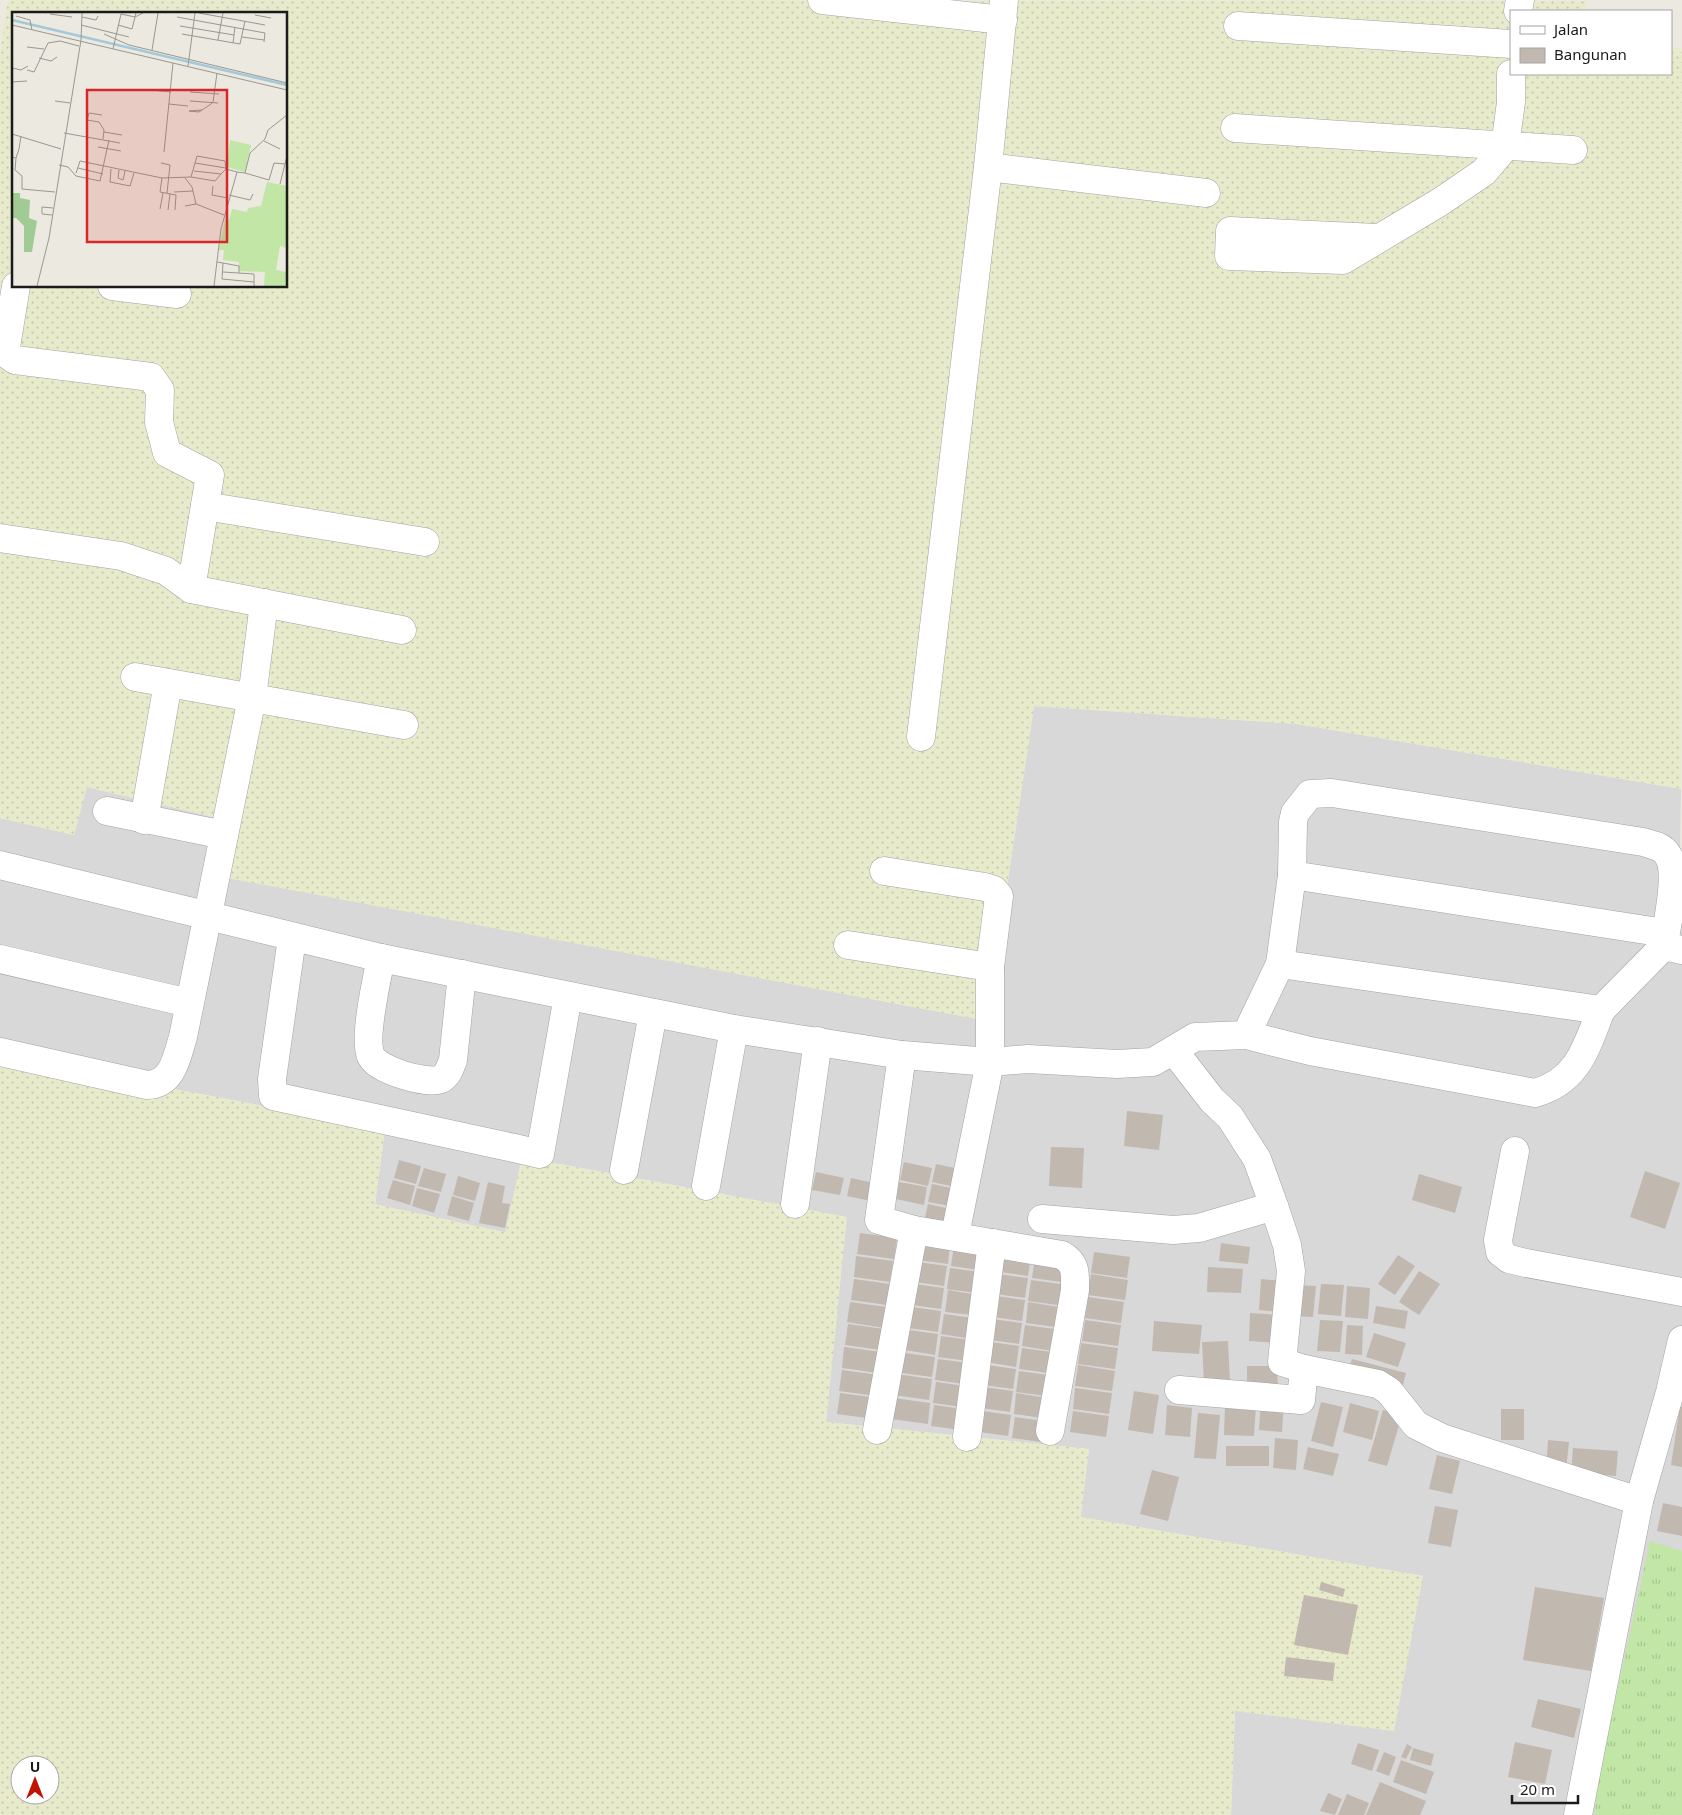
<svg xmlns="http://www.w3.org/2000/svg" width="1682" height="1815" viewBox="0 0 1682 1815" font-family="'Noto Sans',sans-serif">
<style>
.residential{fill:#d9d8d8}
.farmland{fill:url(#farmland-dots);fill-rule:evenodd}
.grass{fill:url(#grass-tufts)}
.building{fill:#c1b8b0}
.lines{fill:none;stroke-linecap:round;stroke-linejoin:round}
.minor-casing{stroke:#a2a2a2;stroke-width:29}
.minor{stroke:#fff;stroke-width:28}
.inset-river{fill:none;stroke:#a1c9da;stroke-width:2.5}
.inset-road{fill:none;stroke:#989791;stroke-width:1}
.view{fill:#d62828;fill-opacity:0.15;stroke:#d62828;stroke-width:2.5}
.inset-edge{fill:none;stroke:#1b1b1b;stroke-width:2.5}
</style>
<defs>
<pattern id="farmland-dots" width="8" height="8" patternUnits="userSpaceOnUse" patternTransform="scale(1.25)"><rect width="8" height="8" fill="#e7ebcb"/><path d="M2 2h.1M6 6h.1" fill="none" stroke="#c6c9ae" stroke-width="1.8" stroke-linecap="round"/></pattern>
<pattern id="grass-tufts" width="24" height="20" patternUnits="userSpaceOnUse" patternTransform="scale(1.25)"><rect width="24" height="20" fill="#c1e6a6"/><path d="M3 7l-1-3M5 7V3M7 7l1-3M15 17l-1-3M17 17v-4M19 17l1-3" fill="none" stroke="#a5c58e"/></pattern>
</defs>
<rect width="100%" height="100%" fill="#ece9e0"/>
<!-- residential -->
<path class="residential" d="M1034 706 1297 724 1681 789 1679 921 1682 922V1815H1231L1235 1711 1423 1576 1080 1517 1089 1449 826 1422 846 1217 522 1157 506 1233 375 1205 385 1129 0 1056V818L74 835 86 787 235 822 987 1021Z"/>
<!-- farmland -->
<g class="farmland">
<path d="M8 0 1587 1 1586 11H1511V74H1671V48L1682 49 1681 789 1297 724 1034 706 987 1021 227 878 235 822 87 787 74 835 0 818V54ZM14 14H286V286H14Z"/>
<path d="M0 1056 385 1129 375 1204 505 1232 522 1157 847 1217 826 1422 1089 1449 1081 1517 1423 1576 1394 1731 1235 1711 1231 1815H0ZM20 1765H50V1795H20Z"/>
</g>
<!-- grass -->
<path class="grass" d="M1650 1541 1682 1551V1815H1595L1597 1785Z"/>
<!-- building -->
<g class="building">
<path d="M1127 1111 1163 1115 1159 1150 1124 1146Z"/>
<path d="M1051 1147 1084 1148 1082 1188 1049 1186Z"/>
<path d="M399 1160 421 1166 416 1184 394 1178Z"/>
<path d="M904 1162 932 1168 928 1186 900 1180Z"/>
<path d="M936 1164 964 1170 960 1188 932 1182Z"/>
<path d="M424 1168 446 1174 441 1192 418 1186Z"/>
<path d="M1645 1171 1680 1183 1665 1229 1630 1217Z"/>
<path d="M816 1172 844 1178 840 1195 812 1190Z"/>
<path d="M1419 1174 1462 1187 1455 1213 1412 1200Z"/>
<path d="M458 1176 480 1183 475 1201 453 1195Z"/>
<path d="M851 1178 878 1184 875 1202 847 1196Z"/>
<path d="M393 1180 415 1186 410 1205 387 1198Z"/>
<path d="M488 1182 505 1186 502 1203 510 1204 505 1228 479 1223Z"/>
<path d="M899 1182 927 1187 924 1205 896 1199Z"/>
<path d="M932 1184 960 1190 956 1207 928 1202Z"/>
<path d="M417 1188 440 1194 434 1213 412 1206Z"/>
<path d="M452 1196 474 1203 469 1221 447 1215Z"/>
<path d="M928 1204 955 1210 951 1228 924 1222Z"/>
<path d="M860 1233 897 1238 894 1259 857 1254Z"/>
<path d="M914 1238 950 1243 948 1264 911 1259Z"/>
<path d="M1221 1243 1250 1247 1248 1264 1219 1261Z"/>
<path d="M954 1245 990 1250 987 1271 951 1266Z"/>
<path d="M995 1250 1031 1255 1028 1276 992 1271Z"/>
<path d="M1094 1252 1130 1257 1127 1278 1091 1273Z"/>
<path d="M1398 1255 1415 1266 1395 1295 1378 1284Z"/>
<path d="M856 1256 893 1261 890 1282 854 1277Z"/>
<path d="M1035 1257 1071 1262 1069 1283 1032 1278Z"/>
<path d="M910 1261 947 1266 944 1286 907 1281Z"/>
<path d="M1208 1267 1243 1269 1241 1293 1207 1292Z"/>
<path d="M950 1268 987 1273 984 1294 947 1289Z"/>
<path d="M1419 1271 1440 1284 1419 1315 1399 1302Z"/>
<path d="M991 1273 1028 1278 1025 1298 988 1293Z"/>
<path d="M1091 1274 1128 1280 1125 1300 1088 1295Z"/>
<path d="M854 1279 890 1284 887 1305 851 1300Z"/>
<path d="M1261 1279 1284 1281 1282 1312 1259 1310Z"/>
<path d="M1031 1280 1068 1285 1065 1306 1028 1301Z"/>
<path d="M907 1283 944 1288 941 1309 905 1304Z"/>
<path d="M1321 1284 1344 1285 1341 1316 1318 1314Z"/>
<path d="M1293 1285 1316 1286 1313 1317 1290 1316Z"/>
<path d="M1347 1286 1370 1288 1368 1319 1345 1317Z"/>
<path d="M948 1290 984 1296 981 1316 945 1312Z"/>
<path d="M989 1295 1025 1300 1022 1321 986 1316Z"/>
<path d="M1088 1297 1124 1302 1121 1323 1085 1318Z"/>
<path d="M850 1302 887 1307 884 1328 847 1322Z"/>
<path d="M1028 1302 1065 1308 1062 1328 1026 1323Z"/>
<path d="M904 1306 941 1311 938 1332 901 1327Z"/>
<path d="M1376 1306 1408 1311 1405 1329 1373 1323Z"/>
<path d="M1250 1313 1282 1315 1280 1343 1249 1341Z"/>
<path d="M944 1314 981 1319 978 1340 941 1334Z"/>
<path d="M985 1318 1022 1323 1019 1344 983 1339Z"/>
<path d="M1085 1320 1121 1325 1118 1346 1082 1341Z"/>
<path d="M1320 1320 1343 1321 1340 1352 1317 1351Z"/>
<path d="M1154 1321 1202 1325 1199 1354 1152 1351Z"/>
<path d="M848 1324 884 1329 881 1350 845 1345Z"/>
<path d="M1025 1325 1062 1330 1059 1352 1022 1346Z"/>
<path d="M1347 1325 1363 1326 1362 1355 1345 1354Z"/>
<path d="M902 1329 938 1334 935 1355 899 1349Z"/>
<path d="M1374 1333 1406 1343 1398 1367 1366 1357Z"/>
<path d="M941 1336 978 1341 975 1362 938 1357Z"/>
<path d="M983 1341 1019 1346 1016 1367 980 1361Z"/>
<path d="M1228 1341 1230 1383 1204 1384 1202 1342Z"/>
<path d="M1081 1343 1118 1348 1115 1369 1078 1364Z"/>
<path d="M844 1347 881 1352 878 1373 842 1368Z"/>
<path d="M1022 1348 1059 1353 1056 1374 1019 1369Z"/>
<path d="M898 1352 935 1357 932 1377 895 1372Z"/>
<path d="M938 1359 975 1364 972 1385 935 1380Z"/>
<path d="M1352 1359 1406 1373 1402 1389 1348 1374Z"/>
<path d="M980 1364 1016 1369 1013 1389 976 1384Z"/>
<path d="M1078 1365 1115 1371 1112 1391 1075 1386Z"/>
<path d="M1247 1366H1277L1278 1392 1247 1393Z"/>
<path d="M842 1370 879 1375 876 1396 839 1391Z"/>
<path d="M1019 1371 1056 1376 1053 1397 1016 1392Z"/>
<path d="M896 1374 932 1379 929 1400 893 1395Z"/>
<path d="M936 1382 973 1387 970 1408 933 1403Z"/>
<path d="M977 1386 1013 1391 1010 1412 974 1407Z"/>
<path d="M1075 1388 1112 1393 1109 1414 1073 1409Z"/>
<path d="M1134 1391 1159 1395 1153 1434 1128 1430Z"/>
<path d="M840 1393 877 1398 874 1419 837 1414Z"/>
<path d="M1016 1393 1053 1399 1050 1419 1014 1414Z"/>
<path d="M894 1398 930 1403 928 1424 891 1419Z"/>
<path d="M1261 1399 1284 1401 1282 1432 1259 1430Z"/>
<path d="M1321 1402 1343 1407 1333 1447 1311 1441Z"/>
<path d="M1350 1403 1379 1411 1372 1440 1343 1432Z"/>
<path d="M934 1405 970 1410 967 1431 931 1426Z"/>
<path d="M1167 1405 1192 1408 1190 1437 1165 1435Z"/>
<path d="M1225 1405 1256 1406 1254 1436 1224 1435Z"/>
<path d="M1680 1406 1682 1407V1467L1671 1465Z"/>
<rect x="1501" y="1409" width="23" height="31"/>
<path d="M975 1410 1011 1415 1008 1436 972 1431Z"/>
<path d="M1383 1410 1402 1415 1387 1466 1368 1461Z"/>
<path d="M1073 1411 1109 1416 1106 1437 1070 1432Z"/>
<path d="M1198 1413 1220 1415 1216 1459 1194 1458Z"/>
<path d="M1015 1417 1051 1422 1048 1443 1012 1438Z"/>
<path d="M1275 1438 1298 1440 1296 1470 1273 1468Z"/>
<path d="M1548 1440 1569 1442 1566 1470 1546 1468Z"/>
<rect x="1226" y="1446" width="43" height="20"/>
<path d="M1308 1447 1339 1454 1333 1476 1303 1469Z"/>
<path d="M1573 1448 1618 1451 1616 1476 1571 1473Z"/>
<path d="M1437 1455 1460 1461 1452 1494 1429 1489Z"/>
<path d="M1152 1470 1179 1477 1168 1521 1140 1514Z"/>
<path d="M1663 1503 1682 1507V1536L1657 1531Z"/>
<path d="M1435 1506 1458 1510 1451 1547 1428 1543Z"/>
<path d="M1321 1582 1345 1589 1343 1597 1319 1590Z"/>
<path d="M1535 1587 1604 1598 1591 1671 1523 1660Z"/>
<path d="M1304 1595 1358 1605 1348 1655 1294 1645Z"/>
<path d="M1286 1657 1335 1663 1333 1681 1284 1676Z"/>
<path d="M1538 1699 1581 1709 1574 1738 1531 1727Z"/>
<path d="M1515 1742 1552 1750 1545 1784 1508 1777Z"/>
<path d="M1358 1743 1379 1750 1372 1771 1351 1764Z"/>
<path d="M1407 1744 1412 1747 1406 1759 1401 1757Z"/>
<path d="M1413 1748 1434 1754 1431 1766 1410 1760Z"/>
<path d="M1384 1752 1396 1757 1389 1776 1376 1771Z"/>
<path d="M1401 1760 1434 1772 1426 1794 1393 1782Z"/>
<path d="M1380 1782 1426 1801 1420 1815H1366Z"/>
<path d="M1328 1793 1342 1799 1335 1815 1320 1811Z"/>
<path d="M1347 1794 1369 1803 1364 1815H1338Z"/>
</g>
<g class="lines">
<defs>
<g id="minor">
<path d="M822 0 1003 20"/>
<path d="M1518 11 1520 0"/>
<path d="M1238 26 1511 44"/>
<path d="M1235 128 1573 150"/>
<path d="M988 167 1206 193"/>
<path d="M1377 238 1230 231 1229 256 1343 260 1440 202 1484 172 1505 147 1511 102V74"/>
<path d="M16 286 5 353 15 360 151 377 160 390 159 422 167 453 210 475 191 589"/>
<path d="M112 286 177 294"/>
<path d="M205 506 425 542"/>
<path d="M0 538 121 556 166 571 191 589 402 630"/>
<path d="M135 677 404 725"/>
<path d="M921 737 988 167 1004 0"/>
<path d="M107 811 224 835"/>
<path d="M144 820 168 683"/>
<path d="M0 865 381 958 734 1029 902 1055 990 1062 1028 1059 1117 1064 1153 1062 1195 1037 1246 1035 1310 1051 1535 1093C1578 1081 1586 1048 1601 1010"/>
<path d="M884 871 985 887 994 890 999 896 990 967V1062L955 1235"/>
<path d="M1292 875 1665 933"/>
<path d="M292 938 272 1079 273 1096 514 1148 540 1154 568 996"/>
<path d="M848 945 990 967"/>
<path d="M381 958C377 978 363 1039 371 1056 377 1070 427 1085 441 1079 448 1075 450 1068 453 1060L462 974"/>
<path d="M0 959 189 1003"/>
<path d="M1280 964 1601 1010 1664 946"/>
<path d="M1246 1035 1280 964 1292 875 1293 822 1295 813 1310 794 1332 793 1643 842C1652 845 1662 846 1667 854 1681 872 1666 924 1664 946L1682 950"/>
<path d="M1174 1051 1212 1100 1230 1117 1257 1159 1274 1206 1287 1245 1291 1271 1282 1362 1304 1369 1301 1400 1179 1390"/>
<path d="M0 1052 147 1085C173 1085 177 1056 183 1037L252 698 264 603"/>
<path d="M902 1055 879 1220 914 1230 1062 1255C1077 1264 1075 1274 1075 1290L1050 1431"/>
<path d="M1515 1151 1498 1240 1500 1252 1509 1259 1526 1263 1682 1292"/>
<path d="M624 1170 653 1013"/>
<path d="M706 1186 734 1029"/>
<path d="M795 1204 818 1041"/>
<path d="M1042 1219 1173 1230 1199 1228 1274 1206"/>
<path d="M1304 1369 1378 1384 1389 1391 1416 1425 1442 1438 1639 1501"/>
<path d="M877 1430 914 1230"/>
<path d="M967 1437 992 1243"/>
<path d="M1578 1815 1639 1501 1670 1392 1682 1340"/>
</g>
</defs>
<!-- minor casing -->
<use href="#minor" class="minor-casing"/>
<!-- minor -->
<use href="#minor" class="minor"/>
</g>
<!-- overview -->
<g transform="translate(12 12)">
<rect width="275" height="275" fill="#ece9e0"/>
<path d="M218 128 239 133 233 160 215 155ZM255 170 275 174V236L268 234 264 258 275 260V274H252L253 260 227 259V250L211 248 212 238H207L213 207 217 208 220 197 235 200 236 196 249 194Z" fill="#c1e6a6"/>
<path d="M0 181H8V186L18 188 17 206 25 209 20 240H12V214L4 206H0Z" fill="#a1cb95"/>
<path class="inset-river" d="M0 8 275 73"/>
<path class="inset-road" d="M187 1 253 13M38 2 60 5M243 3 259 6M4 4 18 8 20 18M70 5 84 8 86 4M165 5 253 21 252 30M0 13 275 78M69 13 117 25M106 13 120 17 124 1M168 14 222 23M92 22 117 33 275 71M170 22 228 32 233 9M230 25 252 28M206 28 211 1M221 31 223 15M15 35 32 37M101 37 109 2 123 5 131 1M140 38 146 1M27 46 39 49 45 45M176 54 183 1M0 56 9 58 16 54M15 58 22 60 36 31 48 29 67 34M0 70 15 69M139 78 159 80M178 80 207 82M43 89 58 91M178 89 206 91M157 92 176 94M190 98 177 99 187 100 199 92 201 90 205 61M90 103 77 101 75 108 87 110 92 118 91 127M92 120 110 123M52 121 108 131M0 122 49 137M252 129 268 137M86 135 109 139M152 140 161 51M0 145 4 146 7 137 9 124M4 146 3 158 10 164V177L43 180M149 151 158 153 155 181M183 151 214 156M47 153 56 155 64 164 88 169 97 128M66 156 91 162M99 157 98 170 118 174 122 161M107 158 106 166 111 168 113 159M182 159 209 162 214 157M64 161 68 149 150 166 179 165 203 169 209 162M233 161 257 168 262 151 273 152 275 144M179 165 185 144 213 149 214 157 225 160M150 166 148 180 164 183 163 198M173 166 180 175 184 192 173 194M268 172 273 152M201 174 200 183 216 186M162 180 181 179M217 183 238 188 241 182M184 192 212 203M148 197 151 181M156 198 158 182M40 203 30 202V195L41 196M205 250 211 251 210 267 242 270M211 251 227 254V261M211 260 242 262V274M25 274 37 226 69 28 70 1M202 274 209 217 225 160 233 161 238 141 253 127 256 118 275 103"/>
<path class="view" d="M75 78H215V230H75Z"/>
<rect width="275" height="275" class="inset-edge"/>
</g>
<!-- legend -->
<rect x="1510" y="10" width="162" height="65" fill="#ffffff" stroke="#a4a4a4"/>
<rect x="1520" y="26" width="25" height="8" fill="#ffffff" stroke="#a4a4a4"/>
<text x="1554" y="35" font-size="15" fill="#1b1b1b">Jalan</text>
<rect x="1520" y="48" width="25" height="15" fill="#c1b8b0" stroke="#a4a4a4"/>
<text x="1554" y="60" font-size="15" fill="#1b1b1b">Bangunan</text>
<!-- north arrow -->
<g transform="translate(35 1780)"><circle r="24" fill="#ffffff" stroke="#a4a4a4"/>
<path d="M0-4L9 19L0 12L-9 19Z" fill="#c11305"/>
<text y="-8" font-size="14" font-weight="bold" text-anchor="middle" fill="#1b1b1b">U</text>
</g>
<!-- scale -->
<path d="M1512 1795v8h66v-8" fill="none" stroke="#1b1b1b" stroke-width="2.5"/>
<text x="1520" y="1795" font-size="15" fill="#1b1b1b" stroke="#ffffff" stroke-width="4" paint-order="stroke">20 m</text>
</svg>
